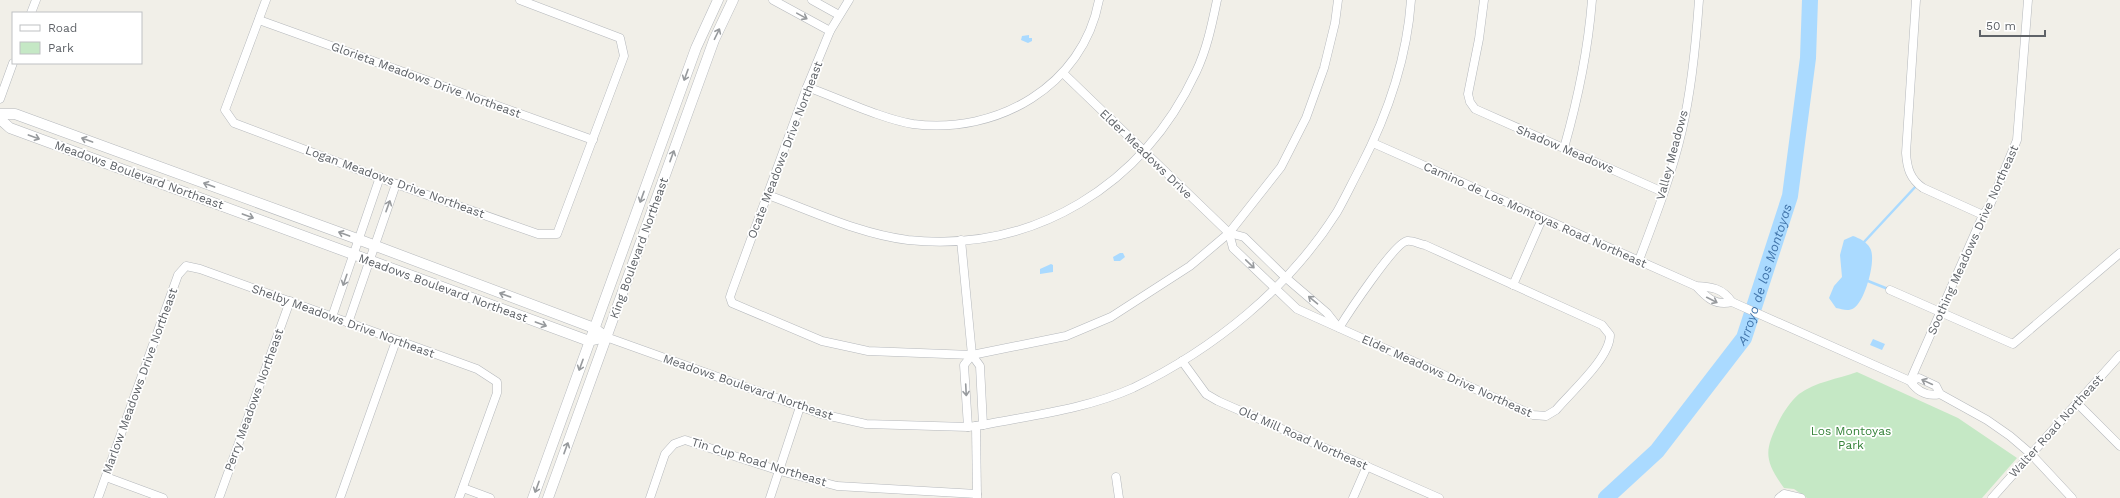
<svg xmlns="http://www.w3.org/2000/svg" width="2120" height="498" viewBox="0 0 2120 498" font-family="'Work Sans',sans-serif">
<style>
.green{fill:#c5e8c5}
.water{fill:#aadaff}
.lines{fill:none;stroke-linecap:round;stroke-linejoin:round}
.stream{stroke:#aadaff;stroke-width:2.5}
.river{stroke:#aadaff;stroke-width:16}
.minor-casing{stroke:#b5b8bc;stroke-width:9}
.tertiary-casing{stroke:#b5b8bc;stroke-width:11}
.minor{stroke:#fff;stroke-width:8}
.tertiary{stroke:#fff;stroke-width:10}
.oneway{stroke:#979a9d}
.labels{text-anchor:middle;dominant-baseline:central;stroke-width:3.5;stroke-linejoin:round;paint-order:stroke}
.street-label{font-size:12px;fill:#5f6368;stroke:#fff}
.park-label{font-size:12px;fill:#348238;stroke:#fff}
.water-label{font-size:13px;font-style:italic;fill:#4174aa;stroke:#fff}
</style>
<rect width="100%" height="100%" fill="#f1efe8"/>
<!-- green -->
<path class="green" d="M1857 372 1958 418 2017 458 1982 498H1807L1794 489 1784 488C1764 460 1764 451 1779 421 1784 411 1791 401 1799 394 1815 382 1838 379 1857 372Z"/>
<!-- water -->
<g class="water">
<path d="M1029 35V38H1032V41L1028 43 1021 40 1022 36Z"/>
<path d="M1853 236C1859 238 1867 242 1870 248 1877 259 1865 301 1854 308 1848 312 1842 309 1836 308L1829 298 1834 286 1842 277 1840 255 1844 240Z"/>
<path d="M1120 253H1123L1125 257 1120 261H1114L1113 257Z"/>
<path d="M1051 264 1053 265V272L1040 274V269Z"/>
<path d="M1873 339 1885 344 1882 350 1870 345Z"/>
</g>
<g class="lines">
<!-- stream -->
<g class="stream">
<path d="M1864 242 1917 185"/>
<path d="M1868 281 1888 289"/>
</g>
<!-- river -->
<path class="river" id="s1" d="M1606 498 1657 451 1744 338 1790 196 1808 58 1810 0"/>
<defs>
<g id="minor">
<path d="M266 0 225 110 234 123 396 184 538 234H557L624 56 620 38 520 0"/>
<path d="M773 0 830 31"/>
<path d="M812 0 839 15"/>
<path d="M849 0 830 31 807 87 732 291 730 297 732 303 822 341 868 351 972 355 1066 336 1111 317 1190 266 1229 233 1281 167 1306 118 1324 68 1335 23 1338 0"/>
<path d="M1484 0 1479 39 1468 94 1470 102 1475 109 1663 192"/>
<path d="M1916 0 1906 153C1907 168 1910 179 1923 188L1983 215"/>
<path d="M31 13 36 0"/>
<path d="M259 20 593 140"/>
<path d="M1064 74 1229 233 1244 237 1285 277 1327 313 1338 327"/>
<path d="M807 87C838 98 882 119 913 124 997 135 1083 86 1099 0"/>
<path d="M0 99 13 63"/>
<path d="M1373 143 1696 286C1712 287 1722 288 1732 302L1910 381C1917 391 1927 397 1940 394"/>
<path d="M1564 148C1578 99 1588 51 1592 0"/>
<path d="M768 195C814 212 860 234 908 240 1035 253 1143 185 1196 72 1207 49 1212 24 1217 0"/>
<path d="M1229 233 1233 248 1297 309 1533 415 1546 416 1556 410C1571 392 1610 358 1610 335L1602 325 1425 245C1419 244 1412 240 1407 241 1395 242 1347 315 1339 328"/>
<path d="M961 240 972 355 980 366 983 425"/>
<path d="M1639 260C1655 218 1672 174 1682 130 1692 88 1696 43 1699 0"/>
<path d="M1513 285 1542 219"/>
<path d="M1696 286C1707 298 1715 306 1732 302"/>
<path d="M1890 290 2013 344 2120 253"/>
<path d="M332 317 380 177"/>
<path d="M348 323 396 184"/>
<path d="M606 337 821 414 866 424 968 427 983 425C1033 415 1086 409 1133 388 1214 349 1289 288 1337 212 1345 198 1352 183 1360 168 1387 116 1407 59 1411 0"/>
<path d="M1182 361 1206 394 1218 401 1439 498"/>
<path d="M1910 381 1983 215 1990 205 2017 140 2028 0"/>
<path d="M1910 381 1919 378 1936 386 1940 394 1987 420 2010 436 2031 454 2072 498"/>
<path d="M2077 403 2120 446"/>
<path d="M976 426 977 497"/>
<path d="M968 427 964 365 972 355"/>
<path d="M106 477 163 498"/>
<path d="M1116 477 1119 498"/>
<path d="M463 488 490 498"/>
<path d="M98 498 178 275 186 266 200 269 477 369 497 382V393L459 498"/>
<path d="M219 498 290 301"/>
<path d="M340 498 396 341"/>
<path d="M650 498 665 454 674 444 685 440 780 471 837 486 977 494"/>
<path d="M770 498 800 407"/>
<path d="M1353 498 1367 466"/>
<path d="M1779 498 1784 494 1801 498"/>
<path d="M1992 498 2120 355"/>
</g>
<g id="tertiary">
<path d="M0 114H15L360 240 594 328 606 337"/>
<path d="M0 119 10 128 589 341 606 337"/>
<path d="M533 498 696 48 718 0"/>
<path d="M548 498 714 40 733 0"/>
</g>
</defs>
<!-- minor casing -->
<use href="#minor" class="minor-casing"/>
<!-- tertiary casing -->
<use href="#tertiary" class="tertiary-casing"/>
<!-- minor -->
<use href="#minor" class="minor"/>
<!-- tertiary -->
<use href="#tertiary" class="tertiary"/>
</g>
<!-- one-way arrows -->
<defs><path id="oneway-shaft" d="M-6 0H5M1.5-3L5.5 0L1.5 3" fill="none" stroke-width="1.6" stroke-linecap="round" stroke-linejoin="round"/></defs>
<g class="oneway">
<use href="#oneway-shaft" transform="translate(802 16) rotate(29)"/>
<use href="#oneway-shaft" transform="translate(717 34) rotate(-64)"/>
<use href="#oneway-shaft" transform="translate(686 75) rotate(110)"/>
<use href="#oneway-shaft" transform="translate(34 137) rotate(20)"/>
<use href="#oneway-shaft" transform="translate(87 140) rotate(-160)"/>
<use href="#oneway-shaft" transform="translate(672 156) rotate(-70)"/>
<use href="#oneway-shaft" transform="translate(209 185) rotate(-160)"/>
<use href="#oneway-shaft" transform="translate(642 197) rotate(110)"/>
<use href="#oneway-shaft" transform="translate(388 206) rotate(-70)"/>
<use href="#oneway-shaft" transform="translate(248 216) rotate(20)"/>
<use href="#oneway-shaft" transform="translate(344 234) rotate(-160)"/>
<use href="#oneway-shaft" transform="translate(1250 264) rotate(44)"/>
<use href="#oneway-shaft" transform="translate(345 280) rotate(109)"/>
<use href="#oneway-shaft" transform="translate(505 295) rotate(-160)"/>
<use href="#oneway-shaft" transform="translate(1313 300) rotate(-140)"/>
<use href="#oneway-shaft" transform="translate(1712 300) rotate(27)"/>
<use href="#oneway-shaft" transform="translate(541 324) rotate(20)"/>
<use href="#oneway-shaft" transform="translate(581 365) rotate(110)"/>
<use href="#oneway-shaft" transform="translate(1927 382) rotate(-155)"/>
<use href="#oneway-shaft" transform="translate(966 390) rotate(87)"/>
<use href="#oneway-shaft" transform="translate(566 448) rotate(-70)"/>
<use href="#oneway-shaft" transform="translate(537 487) rotate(110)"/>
</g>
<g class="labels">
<!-- street labels -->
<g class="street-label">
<text transform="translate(426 80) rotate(20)">Glorieta Meadows Drive Northeast</text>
<text transform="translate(1565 149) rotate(23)">Shadow Meadows</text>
<text transform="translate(785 150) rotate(-69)">Ocate Meadows Drive Northeast</text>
<text transform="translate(1146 154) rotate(44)">Elder Meadows Drive</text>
<text transform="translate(1672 155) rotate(-75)">Valley Meadows</text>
<text transform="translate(139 175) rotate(20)">Meadows Boulevard Northeast</text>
<text transform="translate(395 182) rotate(20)">Logan Meadows Drive Northeast</text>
<text transform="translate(1535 215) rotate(24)">Camino de Los Montoyas Road Northeast</text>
<text transform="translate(1973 240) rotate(-66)">Soothing Meadows Drive Northeast</text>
<text transform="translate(639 248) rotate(-70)">King Boulevard Northeast</text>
<text transform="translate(443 288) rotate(20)">Meadows Boulevard Northeast</text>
<text transform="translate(343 321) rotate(20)">Shelby Meadows Drive Northeast</text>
<text transform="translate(1447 376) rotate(24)">Elder Meadows Drive Northeast</text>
<text transform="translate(140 381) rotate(-70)">Marlow Meadows Drive Northeast</text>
<text transform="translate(748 387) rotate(19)">Meadows Boulevard Northeast</text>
<text transform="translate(254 400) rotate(-70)">Perry Meadows Northeast</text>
<text transform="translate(2056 426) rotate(-48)">Walter Road Northeast</text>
<text transform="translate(1303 438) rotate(24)">Old Mill Road Northeast</text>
<text transform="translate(759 462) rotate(17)">Tin Cup Road Northeast</text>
</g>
<!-- park labels -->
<g class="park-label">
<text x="1851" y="431">Los Montoyas<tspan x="1851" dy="14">Park</tspan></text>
</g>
<!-- water labels -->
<g class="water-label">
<text stroke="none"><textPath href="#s1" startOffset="279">Arroyo de los Montoyas</textPath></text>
</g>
</g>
<!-- legend -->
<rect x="12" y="12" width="130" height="52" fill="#ffffff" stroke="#bfc1c3"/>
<rect x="20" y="25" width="20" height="6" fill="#ffffff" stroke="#bfc1c3"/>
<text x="48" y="32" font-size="12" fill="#5f6368">Road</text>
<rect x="20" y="42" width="20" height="12" fill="#c5e8c5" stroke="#bfc1c3"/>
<text x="48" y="52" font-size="12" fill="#5f6368">Park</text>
<!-- scale -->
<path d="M1980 30v6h65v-6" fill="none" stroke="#5f6368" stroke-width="2"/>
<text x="1986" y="30" font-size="12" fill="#5f6368" stroke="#ffffff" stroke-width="3" paint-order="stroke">50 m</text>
</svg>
